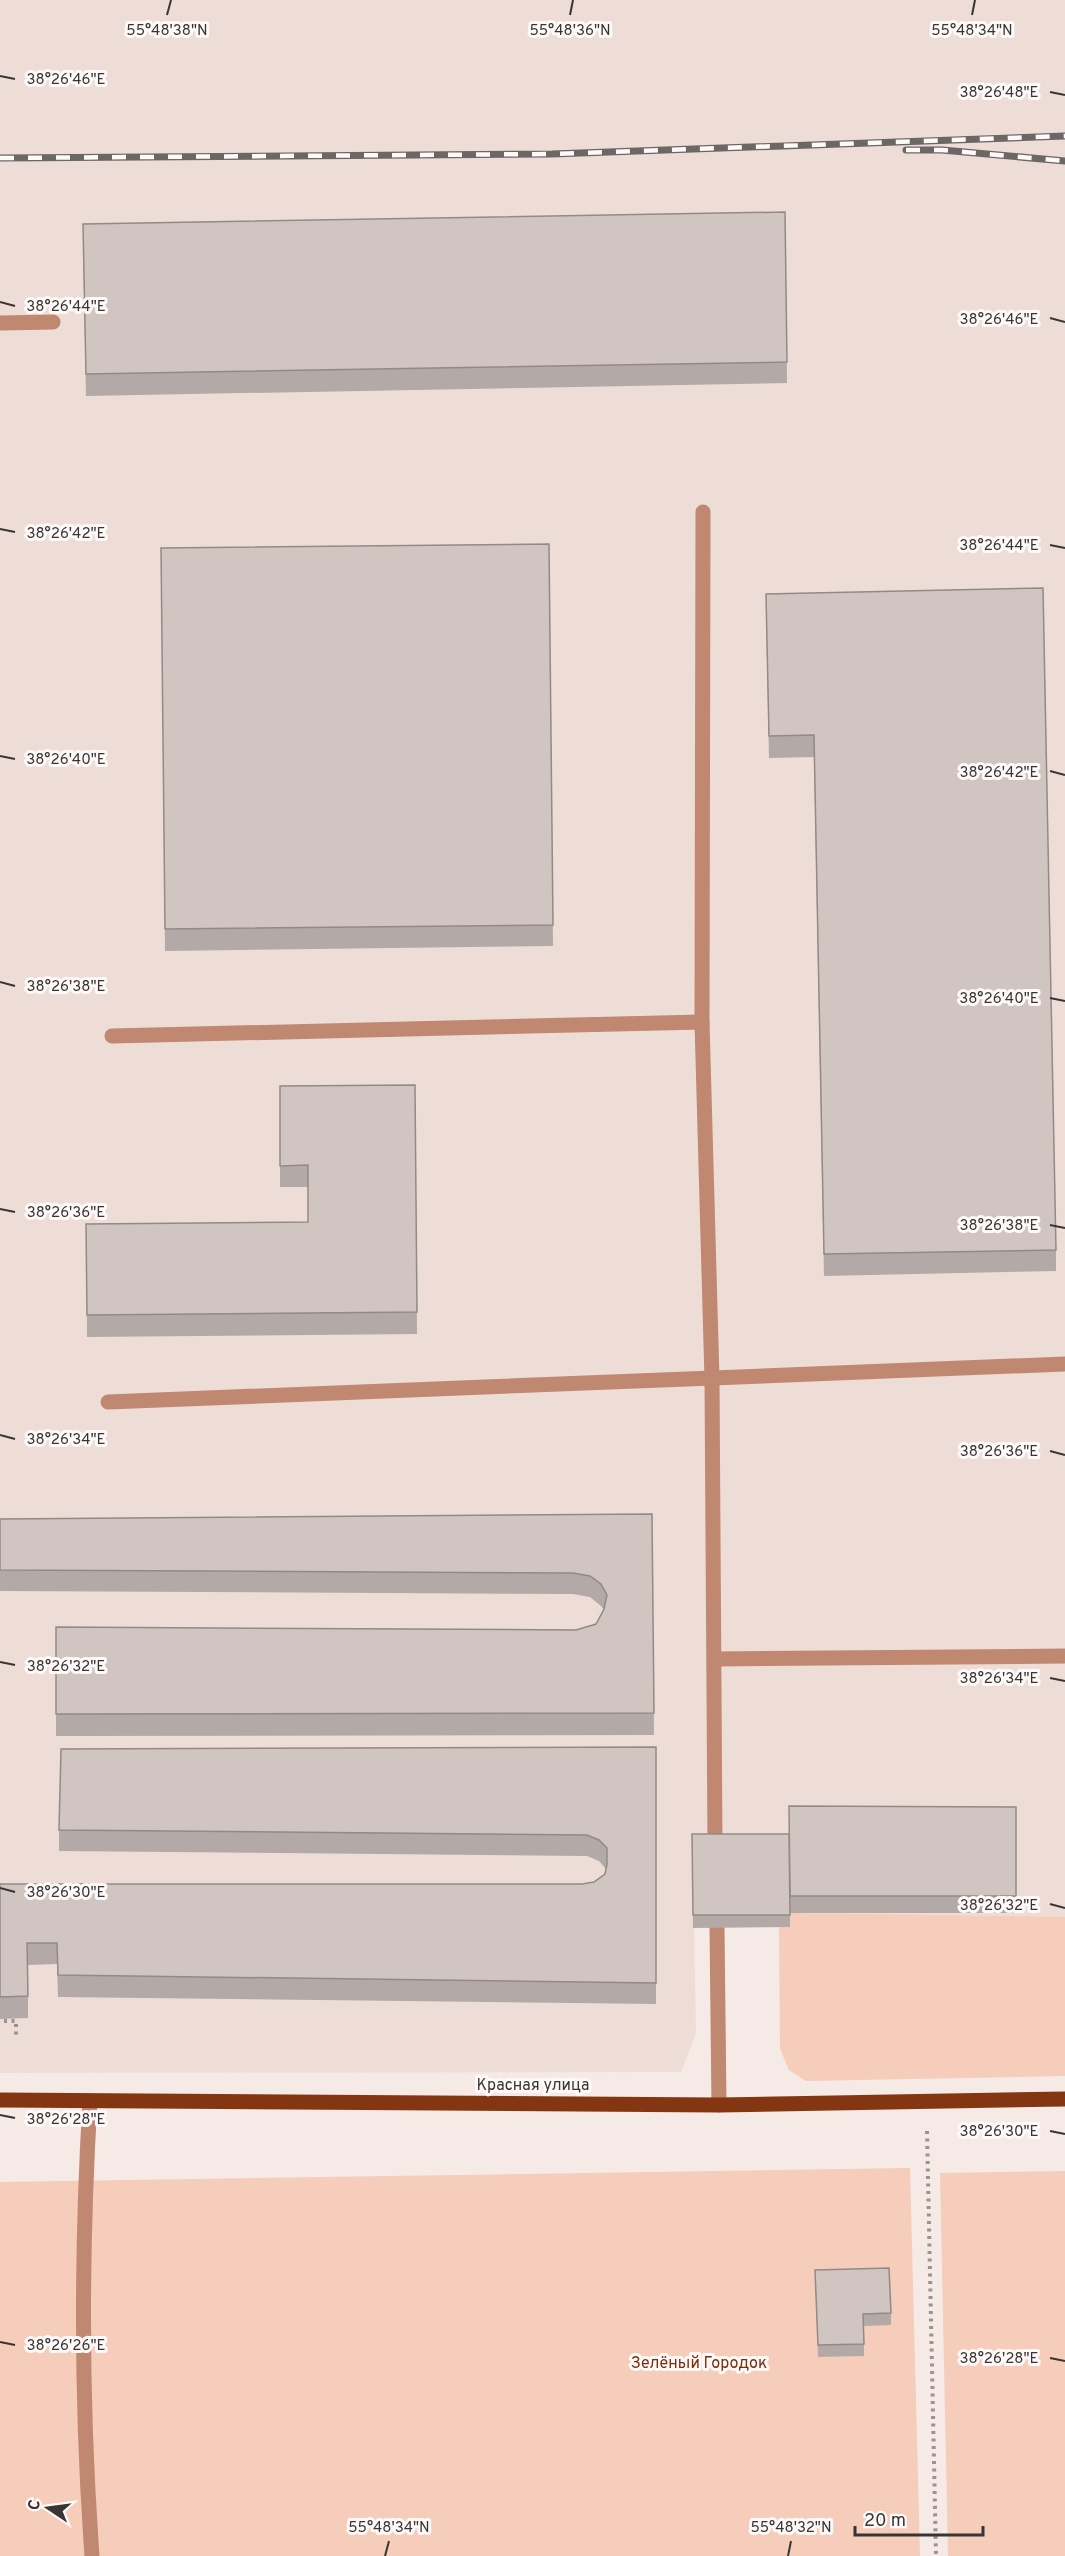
<svg xmlns="http://www.w3.org/2000/svg" width="1065" height="2556" viewBox="0 0 1065 2556" font-family="Overpass,sans-serif">
<style>
.built{fill:#eeddd6}
.green{fill:#f6ccbb}
.lines{fill:none;stroke-linecap:round;stroke-linejoin:round}
.path{stroke:#9b9390;stroke-width:4;stroke-dasharray:3 4.5;stroke-linecap:butt}
.minor{stroke:#c08771;stroke-width:15}
.major{stroke:#843613;stroke-width:15}
.rail-casing{stroke:#6c6665;stroke-width:7}
.rail{stroke:#fdf9f8;stroke-width:4.5;stroke-dasharray:14;stroke-linecap:butt}
.wall{fill:#b3a9a6}
.building{fill:#d0c5c1;stroke:#928a87;stroke-width:1.5}
.ticks{fill:none;stroke:#393534;stroke-width:2}
.labels{text-anchor:middle;dominant-baseline:central;stroke-width:6;stroke-linejoin:round;paint-order:stroke}
.street-label{font-size:16px;fill:#393534;stroke:#fdf9f8}
.park-label{font-size:16px;fill:#792f0c;stroke:#fdf9f8}
.ticks-label{font-size:15px;text-anchor:middle;fill:#393534;stroke:#fdf9f8;stroke-width:6;stroke-linejoin:round;paint-order:stroke}
</style>
<rect width="100%" height="100%" fill="#f5eae6"/>
<!-- built -->
<path class="built" d="M0 0H1065V1917L694 1927 696 2033 681 2072 0 2073Z"/>
<!-- green -->
<g class="green">
<path d="M790 1913 1065 1917V2076L806 2081 789 2070 780 2049 779 1927Z"/>
<path d="M910 2168 920 2556H0V2182Z"/>
<path d="M1065 2171V2556H948L940 2173Z"/>
</g>
<g class="lines">
<!-- path -->
<g class="path">
<path d="M4 2021H16V2036"/>
<path d="M927 2131 936 2556"/>
</g>
<!-- minor -->
<g class="minor">
<path d="M0 323 53 322"/>
<path d="M703 512 702 1022 712 1379 715 1846"/>
<path d="M112 1036 702 1022"/>
<path d="M108 1402 1065 1364"/>
<path d="M716 1659 1065 1656"/>
<path d="M717 1927 719 2105"/>
<path d="M90 2101C81 2252 81 2404 92 2556"/>
</g>
<!-- major -->
<path class="major" d="M0 2100 719 2105 1065 2099"/>
<defs>
<g id="rail">
<path d="M906 150H942L1065 161"/>
<path d="M0 158 552 154 1065 136"/>
</g>
</defs>
<!-- rail casing -->
<use href="#rail" class="rail-casing"/>
<!-- rail -->
<use href="#rail" class="rail"/>
</g>
<!-- wall -->
<g class="wall">
<path d="M785 212 787 383 86 396 83 245Z"/>
<path d="M549 544 553 946 165 951 161 548Z"/>
<path d="M766 615 1056 1250V1271L824 1276 814 757 769 758Z"/>
<path d="M415 1085 417 1334 87 1337 86 1224 308 1222V1187H280V1086Z"/>
<path d="M652 1514 654 1735 56 1736V1627L576 1630 596 1624 604 1610 601 1606 590 1597 573 1594 0 1591V1519Z"/>
<path d="M656 1747V2004L58 1997 57 1964 28 1965V2018L0 2019V1884H582L594 1882 605 1874 606 1869 599 1861 587 1856 59 1851V1830Z"/>
<path d="M1016 1807V1913H790V1927L693 1928 692 1834H789Z"/>
<path d="M815 2270 891 2313V2325L864 2326V2356L818 2357Z"/>
</g>
<!-- building -->
<g class="building">
<path d="M785 212 787 362 86 374 83 224Z"/>
<path d="M549 544 553 925 165 929 161 548Z"/>
<path d="M1043 588 1056 1250 824 1254 814 735 769 736 766 594Z"/>
<path d="M415 1085 417 1312 87 1315 86 1224 308 1222V1165L280 1166V1086Z"/>
<path d="M652 1514 654 1713 56 1714V1627L576 1630 596 1624 604 1609 607 1595 601 1584 590 1576 573 1573 0 1570V1519Z"/>
<path d="M656 1747V1983L58 1975 57 1943H27L28 1996 0 1997V1884H582L594 1882 605 1874 607 1864V1848L599 1840 587 1835 59 1830 61 1749Z"/>
<path d="M789 1806 1016 1807V1896H790Z"/>
<path d="M692 1834H789L790 1915H693Z"/>
<path d="M889 2268 891 2313 863 2314 864 2344 818 2345 815 2270Z"/>
</g>
<!-- ticks -->
<path class="ticks" d="M167 15 171 0M570 15 573 0M972 15 975 0M0 76 15 79M1050 92 1065 95M0 302 15 306M1050 318 1065 322M0 529 15 532M1050 545 1065 548M0 756 15 759M1050 771 1065 775M0 982 15 986M1050 998 1065 1001M0 1209 15 1212M1050 1225 1065 1228M0 1435 15 1439M1050 1451 1065 1455M0 1662 15 1665M1050 1678 1065 1681M0 1888 15 1892M1050 1904 1065 1908M0 2115 15 2118M1050 2131 1065 2134M0 2342 15 2345M1050 2358 1065 2361M385 2556 389 2541M788 2556 791 2541"/>
<g class="labels">
<!-- street labels -->
<g class="street-label">
<text x="533" y="2086">Красная улица</text>
</g>
<!-- park labels -->
<g class="park-label">
<text x="699" y="2364">Зелёный Городок</text>
</g>
</g>
<g class="ticks-label">
<text x="167" y="35">55°48'38"N</text>
<text x="570" y="35">55°48'36"N</text>
<text x="972" y="35">55°48'34"N</text>
<text x="66" y="84">38°26'46"E</text>
<text x="999" y="97">38°26'48"E</text>
<text x="66" y="311">38°26'44"E</text>
<text x="999" y="324">38°26'46"E</text>
<text x="66" y="538">38°26'42"E</text>
<text x="999" y="550">38°26'44"E</text>
<text x="66" y="764">38°26'40"E</text>
<text x="999" y="777">38°26'42"E</text>
<text x="66" y="991">38°26'38"E</text>
<text x="999" y="1003">38°26'40"E</text>
<text x="66" y="1217">38°26'36"E</text>
<text x="999" y="1230">38°26'38"E</text>
<text x="66" y="1444">38°26'34"E</text>
<text x="999" y="1456">38°26'36"E</text>
<text x="66" y="1671">38°26'32"E</text>
<text x="999" y="1683">38°26'34"E</text>
<text x="66" y="1897">38°26'30"E</text>
<text x="999" y="1910">38°26'32"E</text>
<text x="66" y="2124">38°26'28"E</text>
<text x="999" y="2136">38°26'30"E</text>
<text x="66" y="2350">38°26'26"E</text>
<text x="999" y="2363">38°26'28"E</text>
<text x="389" y="2532">55°48'34"N</text>
<text x="791" y="2532">55°48'32"N</text>
</g>
<!-- north arrow -->
<g transform="translate(48 2508) rotate(283)" stroke="#fdf9f8" stroke-width="4.5" paint-order="stroke">
<path d="M0-4.5L10 22L0 15L-10 22Z" fill="#393534"/>
<text y="-9" font-size="16" font-weight="bold" text-anchor="middle" fill="#393534">С</text>
</g>
<!-- scale -->
<path d="M855 2526v9h128v-9" fill="none" stroke="#393534" stroke-width="3"/>
<text x="864" y="2526" font-size="18" fill="#393534" stroke="#fdf9f8" stroke-width="4.5" paint-order="stroke">20 m</text>
</svg>
